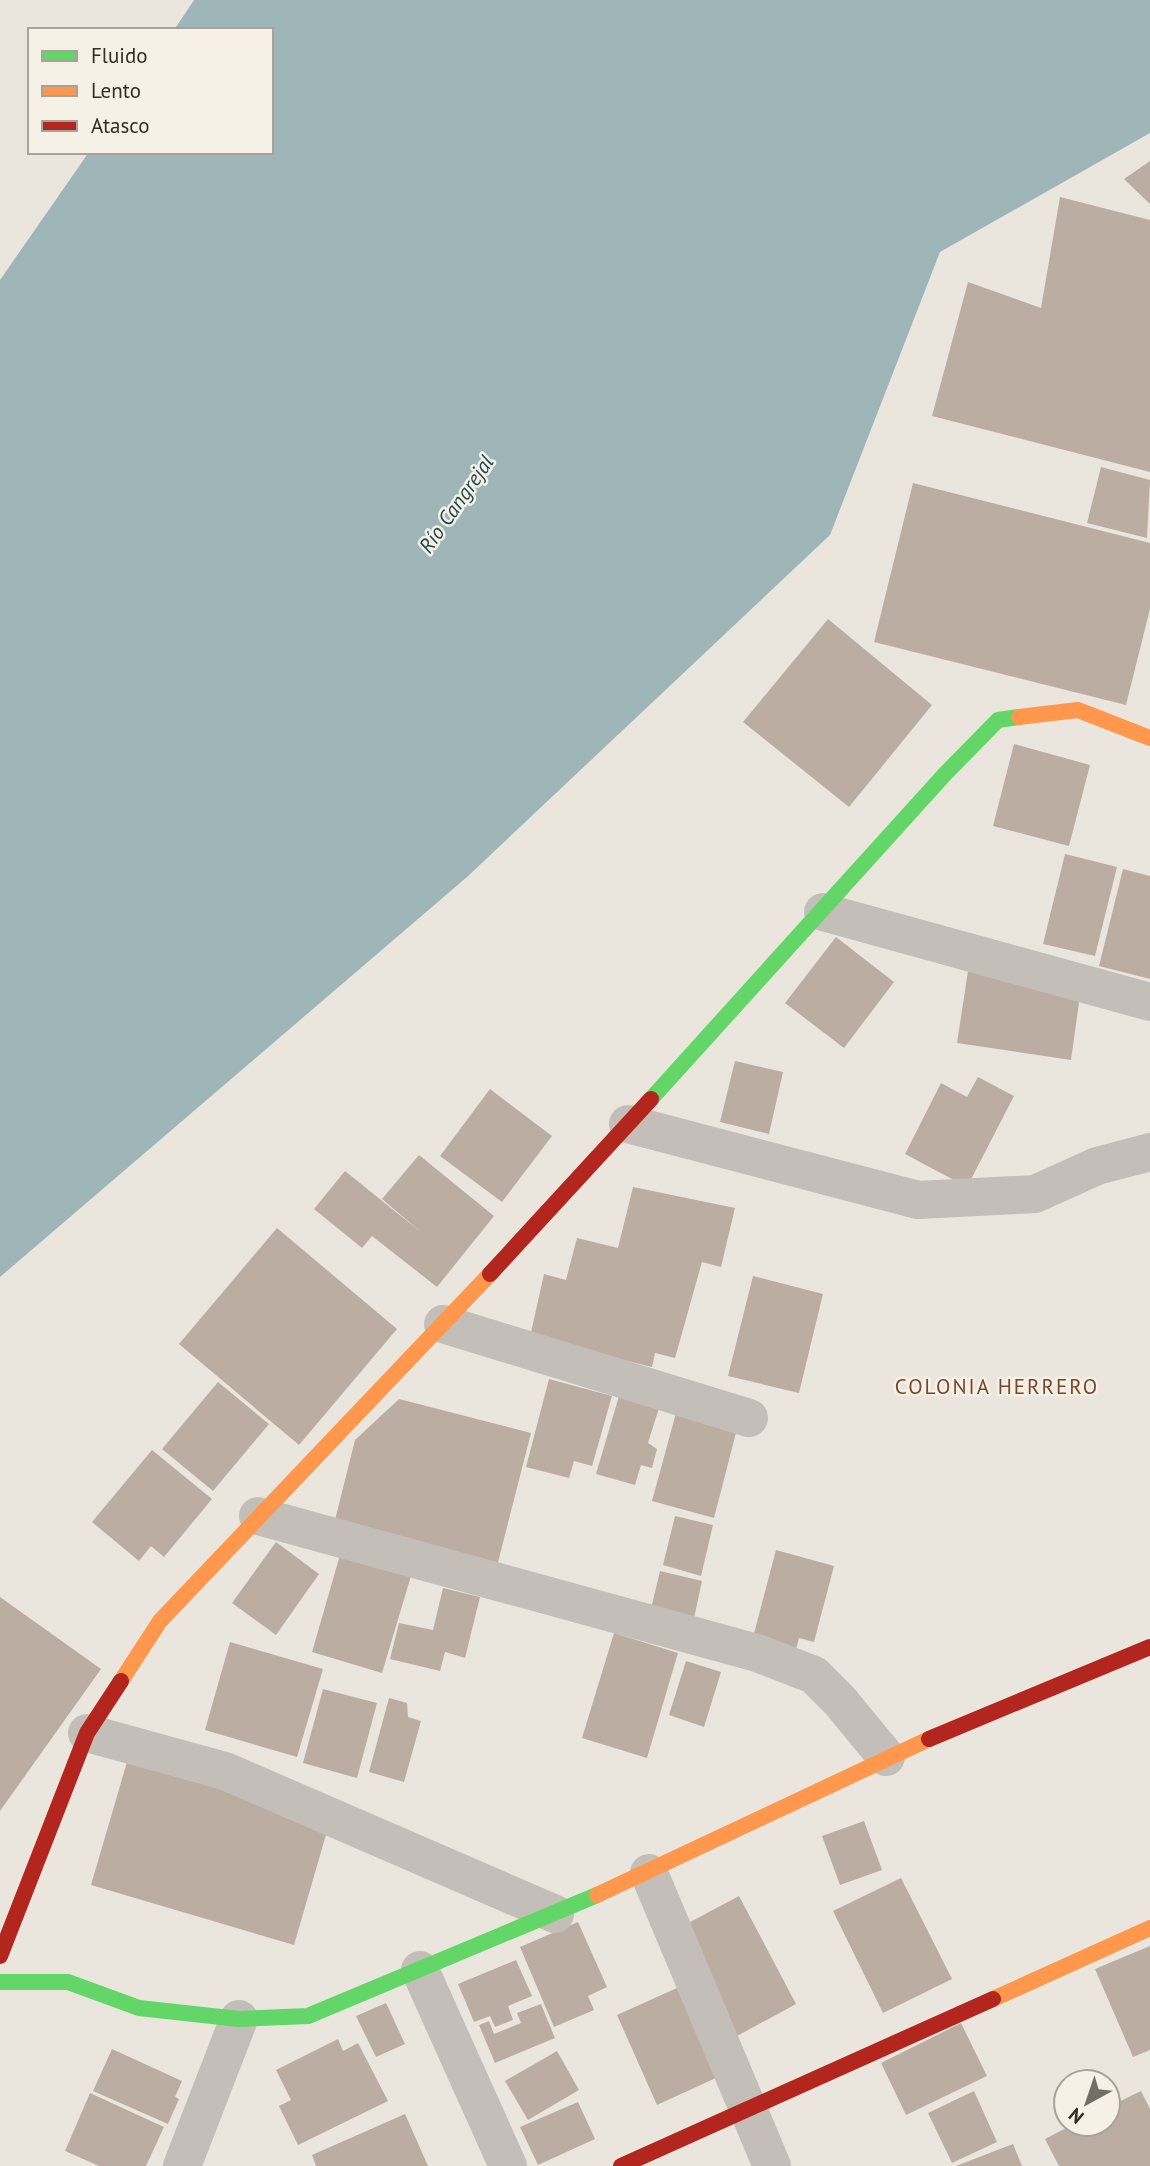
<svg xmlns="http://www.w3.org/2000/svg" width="1150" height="2166" viewBox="0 0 1150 2166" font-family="'PT Sans',sans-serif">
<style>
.water{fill:#9eb6b8}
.building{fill:#bcada2}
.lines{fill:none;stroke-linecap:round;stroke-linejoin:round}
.street{stroke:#c3beb8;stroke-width:38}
.fast{stroke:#63d668;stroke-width:16}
.slow{stroke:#ff974d;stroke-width:16}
.jam{stroke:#b3261e;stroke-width:16}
.labels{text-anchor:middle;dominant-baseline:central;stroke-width:5;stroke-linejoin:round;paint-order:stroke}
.water-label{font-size:21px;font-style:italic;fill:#22464f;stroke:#f6f1e6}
.neighbourhood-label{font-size:21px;letter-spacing:2px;fill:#78462a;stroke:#f6f1e6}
</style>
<rect width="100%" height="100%" fill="#eae6de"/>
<!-- water -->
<path class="water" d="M194 0H1150V133L940 252 830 535 467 877 0 1277V280L89 152H271V30H174Z"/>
<!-- building -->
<g class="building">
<path d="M1150 161V204L1124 179Z"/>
<path d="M1060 197 1150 220V472L932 416 968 282 1041 308Z"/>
<path d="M1101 467 1150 480 1147 538 1087 523Z"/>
<path d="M913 483 1150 543V609L1126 705 874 642Z"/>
<path d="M828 619 932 705 849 807 743 722Z"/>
<path d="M1014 744 1090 765 1069 846 993 826Z"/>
<path d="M1065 854 1117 867 1095 956 1043 944Z"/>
<path d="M1123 869 1150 876V979L1099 966Z"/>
<path d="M836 937 894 982 844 1048 785 1003Z"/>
<path d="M968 971 1081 988 1071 1060 957 1043Z"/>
<path d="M735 1061 783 1072 769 1134 720 1122Z"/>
<path d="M978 1077 1014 1096 967 1187 905 1154 941 1083 967 1097Z"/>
<path d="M490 1089 552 1136 502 1202 440 1156Z"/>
<path d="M419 1155 494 1216 437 1287 372 1236 362 1248 314 1209 345 1171 422 1233 382 1199Z"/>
<path d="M633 1187 735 1208 721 1267 702 1262 675 1358 655 1353 652 1367 530 1337 544 1274 566 1280 577 1238 618 1248Z"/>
<path d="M277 1228 397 1329 299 1445 179 1344Z"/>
<path d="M753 1276 823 1294 799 1393 728 1376Z"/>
<path d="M549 1379 612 1396 592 1466 574 1461 569 1478 526 1467Z"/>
<path d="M218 1382 269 1424 213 1491 162 1449Z"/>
<path d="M619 1396 659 1408 648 1443 657 1449 652 1468 641 1465 635 1485 596 1474Z"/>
<path d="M399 1399 531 1433 496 1570 333 1528 355 1440Z"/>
<path d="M676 1413 737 1429 714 1518 652 1501Z"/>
<path d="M152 1450 212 1499 164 1557 151 1546 139 1561 92 1522Z"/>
<path d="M675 1516 713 1525 701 1576 663 1565Z"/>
<path d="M276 1542 319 1574 276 1635 232 1603Z"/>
<path d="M776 1550 834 1566 814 1642 799 1638 795 1653 752 1641Z"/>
<path d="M340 1555 411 1576 382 1673 312 1652Z"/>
<path d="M660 1571 702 1581 693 1623 650 1613Z"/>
<path d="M443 1588 480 1597 465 1658 445 1652 440 1671 390 1659 399 1623 433 1630Z"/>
<path d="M0 1597 101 1669 0 1811Z"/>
<path d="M614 1633 678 1653 647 1758 582 1738Z"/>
<path d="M230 1642 323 1669 297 1757 205 1730Z"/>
<path d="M686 1661 721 1672 704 1727 669 1715Z"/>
<path d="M323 1689 377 1703 357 1778 303 1763Z"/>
<path d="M389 1698 407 1703 408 1717 421 1721 404 1782 369 1772Z"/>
<path d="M127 1762 330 1821 294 1945 91 1885Z"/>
<path d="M864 1821 882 1870 840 1885 822 1836Z"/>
<path d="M901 1878 952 1979 883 2013 833 1911Z"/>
<path d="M739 1896 796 2004 737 2036 679 1928Z"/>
<path d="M578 1922 607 1987 588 1996 594 2010 554 2027 520 1947Z"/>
<path d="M1150 1946V2050L1133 2057 1095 1969Z"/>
<path d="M516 1960 532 1996 508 2006 513 2020 495 2027 490 2016 474 2022 458 1984Z"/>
<path d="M677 1988 718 2077 657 2105 617 2015Z"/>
<path d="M386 2003 405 2044 376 2057 356 2016Z"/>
<path d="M541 2004 555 2038 495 2063 479 2025 489 2021 494 2034 521 2023 517 2013Z"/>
<path d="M961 2023 987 2076 906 2115 881 2063Z"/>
<path d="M338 2039 343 2051 358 2043 388 2101 298 2145 279 2106 291 2100 276 2070Z"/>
<path d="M112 2049 182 2081 175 2097 179 2099 168 2124 93 2091Z"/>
<path d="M557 2051 579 2090 528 2120 505 2081Z"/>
<path d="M974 2091 997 2142 952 2163 928 2113Z"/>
<path d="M1141 2091 1150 2109V2166H1059L1045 2139 1074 2124H1108V2107Z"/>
<path d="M90 2093 164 2127 146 2166H99L65 2151Z"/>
<path d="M578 2102 595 2139 538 2165 520 2127Z"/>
<path d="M405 2114 428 2166H316L312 2155Z"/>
<path d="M1013 2144 1022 2166H956Z"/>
</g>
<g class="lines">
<!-- street -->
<g class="street">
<path d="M823 912 1150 1002"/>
<path d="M628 1124 918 1200 1035 1194 1097 1166 1150 1152"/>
<path d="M443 1324 749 1418"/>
<path d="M258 1516 757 1653 814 1675 840 1701 886 1757"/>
<path d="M87 1733 225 1771 555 1914"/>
<path d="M649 1873 772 2166"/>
<path d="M420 1970 508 2166"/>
<path d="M182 2166 239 2019"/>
</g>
<!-- fast -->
<g class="fast">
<path d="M651 1099 945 774 998 720 1019 717"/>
<path d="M0 1982H68L139 2008 239 2019 308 2016 597 1895"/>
</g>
<!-- slow -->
<g class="slow">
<path d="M1019 717 1078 710 1150 738"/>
<path d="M121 1681 160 1621 490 1274"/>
<path d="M597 1895 929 1739"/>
<path d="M993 1999 1150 1928"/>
</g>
<!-- jam -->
<g class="jam">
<path d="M490 1274 651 1099"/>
<path d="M929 1739 1150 1647"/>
<path d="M0 1956 87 1733 121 1681"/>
<path d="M621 2166 993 1999"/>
</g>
</g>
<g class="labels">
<!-- water labels -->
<g class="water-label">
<text transform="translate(456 504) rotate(-55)">Río Cangrejal</text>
</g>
<!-- neighbourhood labels -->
<g class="neighbourhood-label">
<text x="997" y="1386">COLONIA HERRERO</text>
</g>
</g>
<!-- legend -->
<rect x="28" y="28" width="245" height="126" fill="#f6f1e6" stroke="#a8a29a" stroke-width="2"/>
<rect x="42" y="51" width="35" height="10" fill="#63d668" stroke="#a8a29a" stroke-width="2"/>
<text x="91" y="63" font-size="21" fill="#322c27">Fluido</text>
<rect x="42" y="86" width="35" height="10" fill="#ff974d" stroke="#a8a29a" stroke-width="2"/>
<text x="91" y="98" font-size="21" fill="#322c27">Lento</text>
<rect x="42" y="121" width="35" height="10" fill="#b3261e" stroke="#a8a29a" stroke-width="2"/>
<text x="91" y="133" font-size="21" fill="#322c27">Atasco</text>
<!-- north arrow -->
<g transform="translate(1087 2103) rotate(220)"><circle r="33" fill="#f6f1e6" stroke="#a8a29a" stroke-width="2"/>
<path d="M0-5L12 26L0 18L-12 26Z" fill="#726d67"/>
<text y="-10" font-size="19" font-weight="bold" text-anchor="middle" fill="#322c27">N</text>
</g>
</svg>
